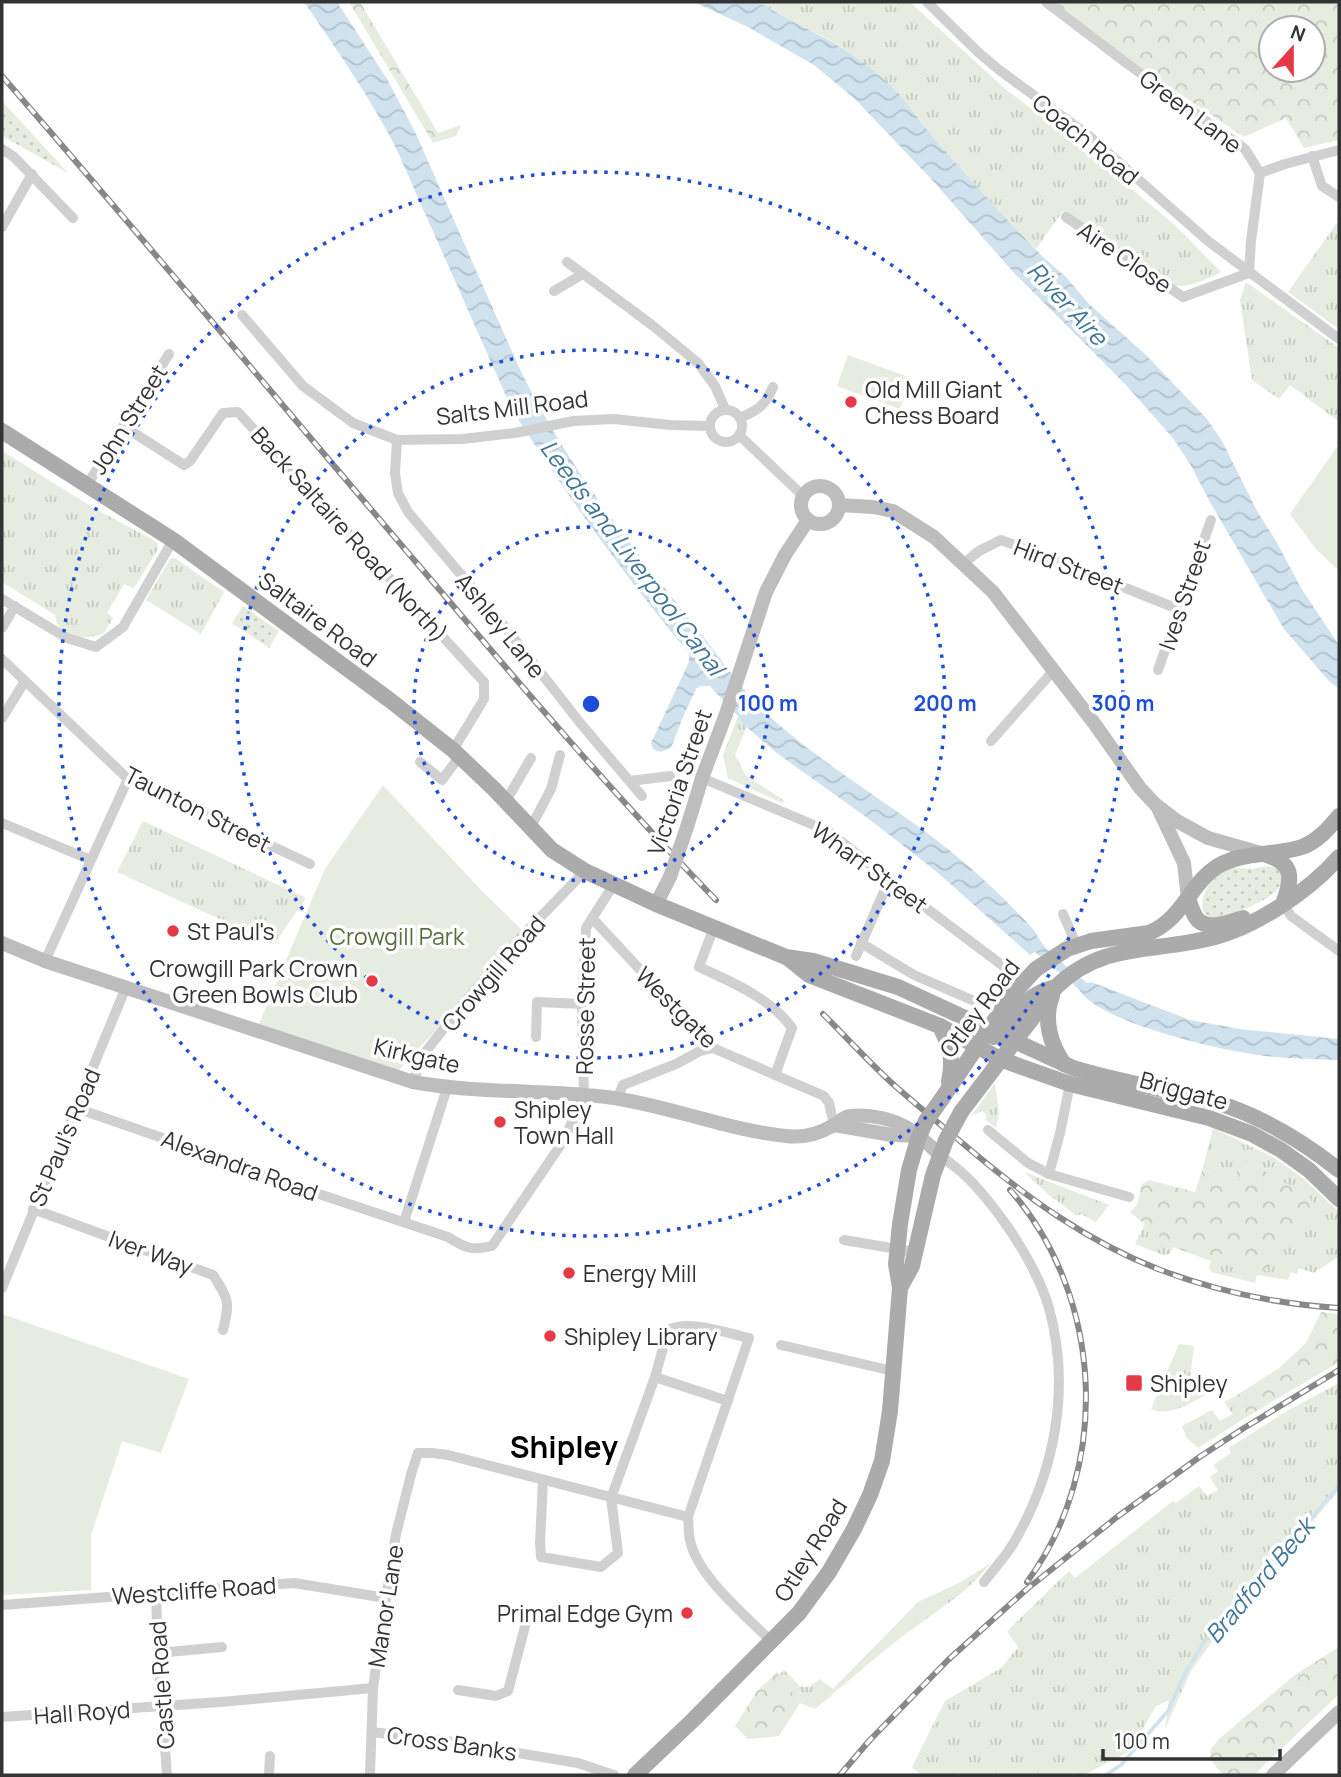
<svg xmlns="http://www.w3.org/2000/svg" width="1341" height="1777" viewBox="0 0 1341 1777" font-family="Manrope,sans-serif">
<style>
.grass{fill:url(#grass-tufts)}
.forest{fill:url(#forest-crowns);fill-rule:evenodd}
.park{fill:#e6ecdf}
.garden{fill:url(#garden-dots)}
.water{fill:url(#water-waves)}
.lines{fill:none;stroke-linecap:round;stroke-linejoin:round}
.stream{stroke:#cfe2ee;stroke-width:3.5}
.street{stroke:#d0d0d0;stroke-width:10}
.secondary{stroke:#bdbdbd;stroke-width:14}
.primary{stroke:#ababab;stroke-width:16}
.rail-casing{stroke:#888;stroke-width:6}
.rail{stroke:#fff;stroke-width:3.5;stroke-dasharray:10;stroke-linecap:butt}
.secondary-bridge{stroke:#bdbdbd;stroke-width:14}
.primary-bridge{stroke:#ababab;stroke-width:16}
.ring{fill:none;stroke:#1d4ed8;stroke-width:3.5;stroke-dasharray:3.5 7}
.poi-dot{fill:#e63946;stroke:#fff;stroke-width:2.5}
.labels{text-anchor:middle;dominant-baseline:central;stroke-width:7;stroke-linejoin:round;paint-order:stroke}
.street-label{font-size:23px;fill:#333;stroke:#fff}
.poi-label{font-size:23px;fill:#333;stroke:#fff;text-anchor:start}
.park-label{font-size:23px;fill:#56703f;stroke:#fff}
.water-label{font-size:24px;font-style:italic;fill:#3f7597;stroke:#fff}
.district-label{font-size:30px;font-weight:bold;fill:#000;stroke:#fff}
.centre{fill:#1d4ed8;stroke:#fff;stroke-width:3.5}
.ring-label{font-size:21px;text-anchor:middle;font-weight:bold;fill:#1d4ed8;stroke:#fff;stroke-width:7;stroke-linejoin:round;paint-order:stroke}
</style>
<defs>
<pattern id="grass-tufts" width="24" height="20" patternUnits="userSpaceOnUse" patternTransform="scale(1.75)"><rect width="24" height="20" fill="#e6ecdf"/><path d="M3 7l-1-3M5 7V3M7 7l1-3M15 17l-1-3M17 17v-4M19 17l1-3" fill="none" stroke="#c6cbc0"/></pattern>
<pattern id="forest-crowns" width="20" height="18" patternUnits="userSpaceOnUse" patternTransform="scale(1.75)"><rect width="20" height="18" fill="#e6ecdf"/><path d="M2 6a3 3 0 1 1 6 0M12 15a3 3 0 1 1 6 0" fill="none" stroke="#c6cbc0"/></pattern>
<pattern id="garden-dots" width="8" height="8" patternUnits="userSpaceOnUse" patternTransform="scale(1.75)"><rect width="8" height="8" fill="#e6ecdf"/><path d="M2 2h.1M6 6h.1" fill="none" stroke="#c6cbc0" stroke-width="1.8" stroke-linecap="round"/></pattern>
<pattern id="water-waves" width="16" height="10" patternUnits="userSpaceOnUse" patternTransform="scale(1.75)"><rect width="16" height="10" fill="#cfe2ee"/><path d="M0 5q4-4 8 0t8 0" fill="none" stroke="#b2c2cd"/></pattern>
</defs>
<rect width="100%" height="100%" fill="#fff"/>
<!-- grass -->
<g class="grass">
<path d="M757 2H910L1003 87 1084 150 1175 225 1221 272C1204 281 1186 288 1167 286L1063 211 1036 249 999 211 932 136 897 91 865 63 835 43Z"/>
<path d="M1339 220V329L1288 292Z"/>
<path d="M1246 282 1339 348V422L1290 385 1279 399 1252 380 1240 300Z"/>
<path d="M2 451 97 510 150 538 157 543 158 549 134 588 124 584 107 613 113 618 103 634C82 639 73 641 57 624L55 615 2 582Z"/>
<path d="M175 558 224 592 201 634 146 600 170 559Z"/>
<path d="M738 716 743 724 747 726 735 755 746 776 785 801 782 803 728 778 723 756Z"/>
<path d="M143 821 306 898 274 944 117 872Z"/>
<path d="M995 1083 999 1113 996 1128 986 1120V1115L983 1111 971 1116Z"/>
<path d="M1213 1128 1273 1157 1304 1179 1339 1212V1256L1314 1273 1299 1268 1297 1274 1291 1272 1288 1280 1257 1275 1255 1283 1211 1272 1209 1267 1211 1261 1219 1253 1241 1157 1235 1182 1202 1171Z"/>
<path d="M1024 1172 1109 1205 1096 1222 1081 1214 1077 1216 1048 1194Z"/>
<path d="M1145 1224 1173 1247 1170 1254 1163 1255 1135 1244Z"/>
<path d="M1179 1344 1194 1346 1190 1378 1218 1388C1199 1397 1173 1419 1151 1409Z"/>
<path d="M1339 1383V1490L1213 1640 1191 1671 1165 1729 1169 1700 1156 1706 1130 1751 1084 1775H922L912 1767 945 1701 1001 1668 1018 1647 1007 1631 1069 1571 1075 1578 1173 1501 1176 1503 1199 1486 1207 1496 1218 1490 1210 1477 1218 1471 1213 1465 1231 1453 1229 1448 1287 1411Z"/>
<path d="M1234 1397 1245 1418 1198 1448 1186 1437 1182 1426 1212 1410 1220 1421 1233 1414 1224 1402Z"/>
<path d="M991 1563C965 1596 935 1611 903 1636 873 1659 844 1685 815 1709L800 1703 779 1675 784 1670 800 1686 808 1687 820 1679 833 1689 918 1602 959 1583Z"/>
</g>
<!-- forest -->
<g class="forest">
<path d="M349 2H360L438 133 461 125 456 136 433 143Z"/>
<path d="M1053 2H1339V140L1304 148 1286 118 1244 137 1134 63ZM1271 28H1313V70H1271Z"/>
<path d="M1240 1157 1310 1197 1314 1213 1262 1274 1219 1253 1211 1261 1173 1247 1130 1212 1137 1205 1142 1184 1149 1180 1195 1192 1202 1171 1235 1182Z"/>
<path d="M1321 1312 1339 1314V1362L1245 1418 1234 1397 1279 1368 1306 1343Z"/>
<path d="M1339 1647V1694L1254 1775H1223L1210 1759 1211 1749 1219 1739 1296 1674Z"/>
<path d="M777 1672 800 1703 779 1736 748 1739 735 1726 757 1691Z"/>
</g>
<!-- park -->
<g class="park">
<path d="M848 355 911 378 900 409 837 386Z"/>
<path d="M1339 444V571L1316 549 1290 514Z"/>
<path d="M383 785 481 890 525 933 398 1071 258 1026 325 869Z"/>
<path d="M2 1314 189 1379 161 1453 122 1441 91 1535V1590L2 1595Z"/>
</g>
<!-- garden -->
<g class="garden">
<path d="M2 101 68 173 2 136Z"/>
<path d="M243 606 279 631 269 648 232 623Z"/>
<path d="M1268 866C1274 867 1279 869 1281 874 1289 894 1247 907 1234 913 1184 934 1201 877 1230 869 1237 867 1245 869 1252 869 1257 868 1262 867 1268 866Z"/>
</g>
<!-- water -->
<g class="water">
<path d="M304 2H337L387 79 416 134 517 363C562 459 628 542 694 625 722 660 749 701 784 729 842 778 909 815 966 864 989 884 1011 905 1031 927 1037 933 1040 942 1046 948 1059 961 1073 971 1087 983L1091 982 1190 1020 1240 1029 1339 1039V1060C1312 1059 1285 1059 1258 1055 1223 1051 1094 1021 1079 989L1035 952 1030 955 937 872 869 819 778 754 743 724 738 716 710 686H700L696 689 683 717 671 748 660 752 653 749 651 743 689 662V653C627 579 570 500 518 419L507 398 396 148C370 97 337 50 304 2Z"/>
<path d="M694 2H757L834 43 865 63 897 91 932 136 999 211 1044 258 1066 277 1089 304 1147 356 1207 419 1222 441 1257 511 1276 541 1301 588 1339 645V689L1329 681 1284 629 1210 502 1190 464 1173 438 1126 385 1015 274 933 181 855 99 814 65 746 26Z"/>
</g>
<g class="lines">
<!-- stream -->
<path class="stream" d="M1106 1775 1121 1765 1168 1711 1184 1675 1204 1642 1339 1486"/>
<!-- street -->
<g class="street">
<path d="M927 2 978 52 998 69 1089 136 1208 241 1339 339"/>
<path d="M1046 2 1129 65 1245 149 1260 173 1251 241 1249 273"/>
<path d="M2 149 14 157 73 218"/>
<path d="M1312 156 1322 186 1339 197"/>
<path d="M1260 173 1285 164 1339 150"/>
<path d="M1066 217 1183 297 1249 273"/>
<path d="M2 227 32 174"/>
<path d="M567 262 652 325 698 363 715 386 725 409"/>
<path d="M554 291 583 274"/>
<path d="M242 315 303 386 353 423 397 440 462 439 515 433 573 421 614 419 670 425 709 426"/>
<circle cx="726" cy="426" r="16"/>
<path d="M740 418C758 410 765 406 773 387"/>
<path d="M123 426 184 465 190 461 223 413 238 412 484 682V699L453 750"/>
<path d="M739 435 803 496"/>
<path d="M397 440 395 473 398 493 408 512 501 622 581 724 642 796"/>
<path d="M87 485 169 354"/>
<path d="M964 563 979 551 1001 540 1063 563 1178 609"/>
<path d="M2 599 67 638 96 647 123 627 173 540"/>
<path d="M2 628 15 606"/>
<path d="M2 659 128 779 310 864"/>
<path d="M1158 670 1211 520"/>
<path d="M2 718 25 681"/>
<path d="M991 741 1054 670"/>
<path d="M420 762 442 780 459 757"/>
<path d="M702 778 828 831 889 880 1023 981"/>
<path d="M630 781 670 776"/>
<path d="M506 801 531 758"/>
<path d="M2 823 91 860"/>
<path d="M531 827 551 789 560 755"/>
<path d="M1283 904 1291 916 1339 951"/>
<path d="M1063 914 1077 946"/>
<path d="M592 918 713 1048 824 1096 829 1103 834 1125"/>
<path d="M714 927 699 967C730 981 772 999 792 1028L775 1075"/>
<path d="M861 943 914 975 972 1000"/>
<path d="M856 956 889 880"/>
<path d="M45 961 128 779"/>
<path d="M536 1037 537 1002 582 1004"/>
<path d="M413 1082 423 1055 467 999 525 933 585 871"/>
<path d="M617 1099 623 1085 676 1064 700 1051 713 1048"/>
<path d="M76 1108 177 1143 262 1175 448 1237C465 1248 472 1251 492 1246L564 1140 584 1095 582 1004 586 928 614 884"/>
<path d="M988 1130 1028 1163 1049 1174 1129 1197"/>
<path d="M939 1154C946 1160 953 1165 960 1171 977 1185 992 1205 1005 1223 1022 1247 1041 1280 1049 1308 1071 1388 1055 1473 1013 1544 1005 1557 994 1569 984 1582"/>
<path d="M1049 1174 1060 1133 1070 1084"/>
<path d="M33 1209 213 1275C229 1300 230 1301 223 1330"/>
<path d="M404 1222 447 1088"/>
<path d="M844 1240 915 1252"/>
<path d="M2 1288 126 987"/>
<path d="M781 1345 893 1371"/>
<path d="M655 1377 728 1401"/>
<path d="M543 1480 540 1543 541 1557 601 1567 618 1553 611 1498 655 1377 668 1330C689 1319 726 1333 749 1338L688 1517C689 1525 688 1536 691 1544 700 1578 747 1617 772 1642"/>
<path d="M156 1594 158 1653 167 1775"/>
<path d="M2 1605 294 1583 386 1598"/>
<path d="M158 1653 222 1647"/>
<path d="M458 1690 496 1696 508 1691 529 1611"/>
<path d="M2 1717 221 1702 373 1688"/>
<path d="M372 1732 446 1741 578 1763 614 1775"/>
<path d="M269 1775 270 1756"/>
<path d="M370 1775 373 1688 386 1598 396 1534 412 1471 418 1453H432L448 1455 688 1517"/>
</g>
<!-- secondary -->
<g class="secondary">
<circle cx="820" cy="505" r="19"/>
<path d="M839 505 873 507 893 511 934 537 993 592 1094 723 1140 788 1155 804 1177 821 1208 838 1261 853"/>
<path d="M1158 808 1184 863 1188 899"/>
<path d="M688 824 702 778 726 714 766 592 785 555 808 520"/>
<path d="M656 904 670 877"/>
<path d="M2 943 45 961 413 1082C479 1094 548 1089 614 1098 673 1107 727 1130 786 1136 803 1138 817 1135 832 1126 838 1123 843 1117 850 1116 860 1115 872 1116 882 1118 909 1124 920 1137 939 1154"/>
<path d="M834 1125 892 1135 919 1136"/>
<path d="M1273 1775 1339 1712"/>
</g>
<!-- primary -->
<g class="primary">
<path d="M2 431 173 540 391 701 453 750 494 789 552 850 585 871 656 904 786 957 813 961 898 987 1073 1068C1118 1082 1165 1089 1211 1101 1258 1114 1301 1140 1339 1170"/>
<path d="M1264 854C1294 863 1293 877 1283 904"/>
<path d="M1188 899C1191 906 1193 915 1198 920 1209 931 1231 922 1243 918"/>
<path d="M788 958 809 975 940 1026 1000 1059 1019 1066 1070 1084 1209 1118 1252 1134 1281 1150 1309 1170 1339 1199"/>
<path d="M1052 996C1043 1019 1050 1044 1064 1064"/>
<path d="M940 1026C950 1047 954 1058 949 1082"/>
<path d="M994 1037 1001 1034C1017 1012 1027 993 1056 987"/>
<path d="M941 1100 1011 996 1036 969 1067 949 1091 941 1149 933C1184 918 1190 883 1218 866 1244 851 1275 856 1302 847 1318 841 1329 828 1339 816"/>
<path d="M961 1112 1056 987C1103 941 1156 953 1215 937 1257 926 1310 890 1339 857"/>
<path d="M900 1288 912 1266 933 1175 946 1140"/>
<path d="M635 1775 692 1721 799 1613 829 1572 854 1529 870 1495 882 1461 890 1411 900 1288 896 1264 900 1224 909 1170 919 1136 926 1121"/>
</g>
<defs>
<g id="rail">
<path d="M2 76C143 238 281 404 421 568 517 681 613 794 716 900"/>
<path d="M823 1014C846 1037 869 1062 894 1085 918 1106 942 1126 967 1147 1025 1196 1086 1241 1158 1269 1215 1291 1278 1304 1339 1308"/>
<path d="M1010 1190C1104 1297 1112 1467 1027 1582"/>
<path d="M840 1775 869 1741 948 1660 1027 1589 1117 1517 1201 1456 1244 1428 1339 1370"/>
</g>
</defs>
<!-- rail casing -->
<use href="#rail" class="rail-casing"/>
<!-- rail -->
<use href="#rail" class="rail"/>
<!-- secondary-bridge -->
<path class="secondary-bridge" d="M670 877 688 824"/>
<!-- primary-bridge -->
<g class="primary-bridge">
<path d="M926 1121 941 1100"/>
<path d="M946 1140 961 1112"/>
</g>
</g>
<!-- distance rings -->
<g class="ring">
<circle cx="591" cy="704" r="177"/>
<circle cx="591" cy="704" r="354"/>
<circle cx="591" cy="704" r="532"/>
</g>
<!-- markers -->
<g class="poi-dot">
<circle cx="851" cy="402" r="7"/>
<circle cx="173" cy="931" r="7"/>
<circle cx="372" cy="981" r="7"/>
<circle cx="500" cy="1122" r="7"/>
<circle cx="569" cy="1273" r="7"/>
<circle cx="550" cy="1336" r="7"/>
<rect x="1125" y="1374" width="18" height="18" rx="3.5"/>
<circle cx="687" cy="1613" r="7"/>
</g>
<g class="labels">
<!-- street labels -->
<g class="street-label">
<text transform="translate(1191 111) rotate(37)">Green Lane</text>
<text transform="translate(1086 139) rotate(39)">Coach Road</text>
<text transform="translate(1125 257) rotate(34)">Aire Close</text>
<text transform="translate(512 407) rotate(-7)">Salts Mill Road</text>
<text transform="translate(128 419) rotate(-58)">John Street</text>
<text transform="translate(350 534) rotate(48)">Back Saltaire Road (North)</text>
<text transform="translate(1069 566) rotate(21)">Hird Street</text>
<text transform="translate(1184 595) rotate(-71)">Ives Street</text>
<text transform="translate(318 619) rotate(37)">Saltaire Road</text>
<text transform="translate(501 625) rotate(51)">Ashley Lane</text>
<text transform="translate(679 782) rotate(-71)">Victoria Street</text>
<text transform="translate(198 809) rotate(27)">Taunton Street</text>
<text transform="translate(870 867) rotate(36)">Wharf Street</text>
<text transform="translate(493 973) rotate(-49)">Crowgill Road</text>
<text transform="translate(585 1006) rotate(-89)">Rosse Street</text>
<text transform="translate(677 1007) rotate(45)">Westgate</text>
<text transform="translate(979 1008) rotate(-53)">Otley Road</text>
<text transform="translate(417 1055) rotate(13)">Kirkgate</text>
<text transform="translate(1184 1090) rotate(15)">Briggate</text>
<text transform="translate(64 1137) rotate(-67)">St Paul's Road</text>
<text transform="translate(240 1165) rotate(20)">Alexandra Road</text>
<text transform="translate(151 1252) rotate(20)">Iver Way</text>
<text transform="translate(810 1550) rotate(-58)">Otley Road</text>
<text transform="translate(194 1590) rotate(-4)">Westcliffe Road</text>
<text transform="translate(385 1606) rotate(-81)">Manor Lane</text>
<text transform="translate(161 1685) rotate(-94)">Castle Road</text>
<text transform="translate(82 1712) rotate(-4)">Hall Royd</text>
<text transform="translate(452 1743) rotate(8)">Cross Banks</text>
</g>
<!-- poi labels -->
<g class="poi-label">
<text x="865" y="389">Old Mill Giant<tspan x="865" dy="26">Chess Board</tspan></text>
<text x="187" y="931">St Paul's</text>
<text x="358" y="968" text-anchor="end">Crowgill Park Crown<tspan x="358" dy="26">Green Bowls Club</tspan></text>
<text x="514" y="1109">Shipley<tspan x="514" dy="26">Town Hall</tspan></text>
<text x="583" y="1273">Energy Mill</text>
<text x="564" y="1336">Shipley Library</text>
<text x="1150" y="1383">Shipley</text>
<text x="673" y="1613" text-anchor="end">Primal Edge Gym</text>
</g>
<!-- park labels -->
<g class="park-label">
<text x="397" y="936">Crowgill Park</text>
</g>
<!-- water labels -->
<g class="water-label">
<text transform="translate(1068 303) rotate(47)">River Aire</text>
<text transform="translate(633 557) rotate(53)">Leeds and Liverpool Canal</text>
<text transform="translate(1259 1580) rotate(-50)">Bradford Beck</text>
</g>
<!-- district labels -->
<g class="district-label">
<text x="564" y="1446">Shipley</text>
</g>
</g>
<circle cx="591" cy="704" r="10" class="centre"/>
<g class="ring-label">
<text x="768" y="711">100 m</text>
<text x="945" y="711">200 m</text>
<text x="1123" y="711">300 m</text>
</g>
<!-- border -->
<rect width="1341" height="1777" fill="none" stroke="#333333" stroke-width="7"/>
<!-- north arrow -->
<g transform="translate(1292 49) rotate(21)"><circle r="33" fill="#ffffff" stroke="#adadad" stroke-width="2"/>
<path d="M0-5L12 26L0 18L-12 26Z" fill="#e63946"/>
<text y="-10" font-size="19" font-weight="bold" text-anchor="middle" fill="#333333">N</text>
</g>
<!-- scale -->
<path d="M1103 1749v10h177v-10" fill="none" stroke="#333333" stroke-width="3.5"/>
<text x="1114" y="1749" font-size="21" fill="#333333" stroke="#ffffff" stroke-width="5" paint-order="stroke">100 m</text>
</svg>
